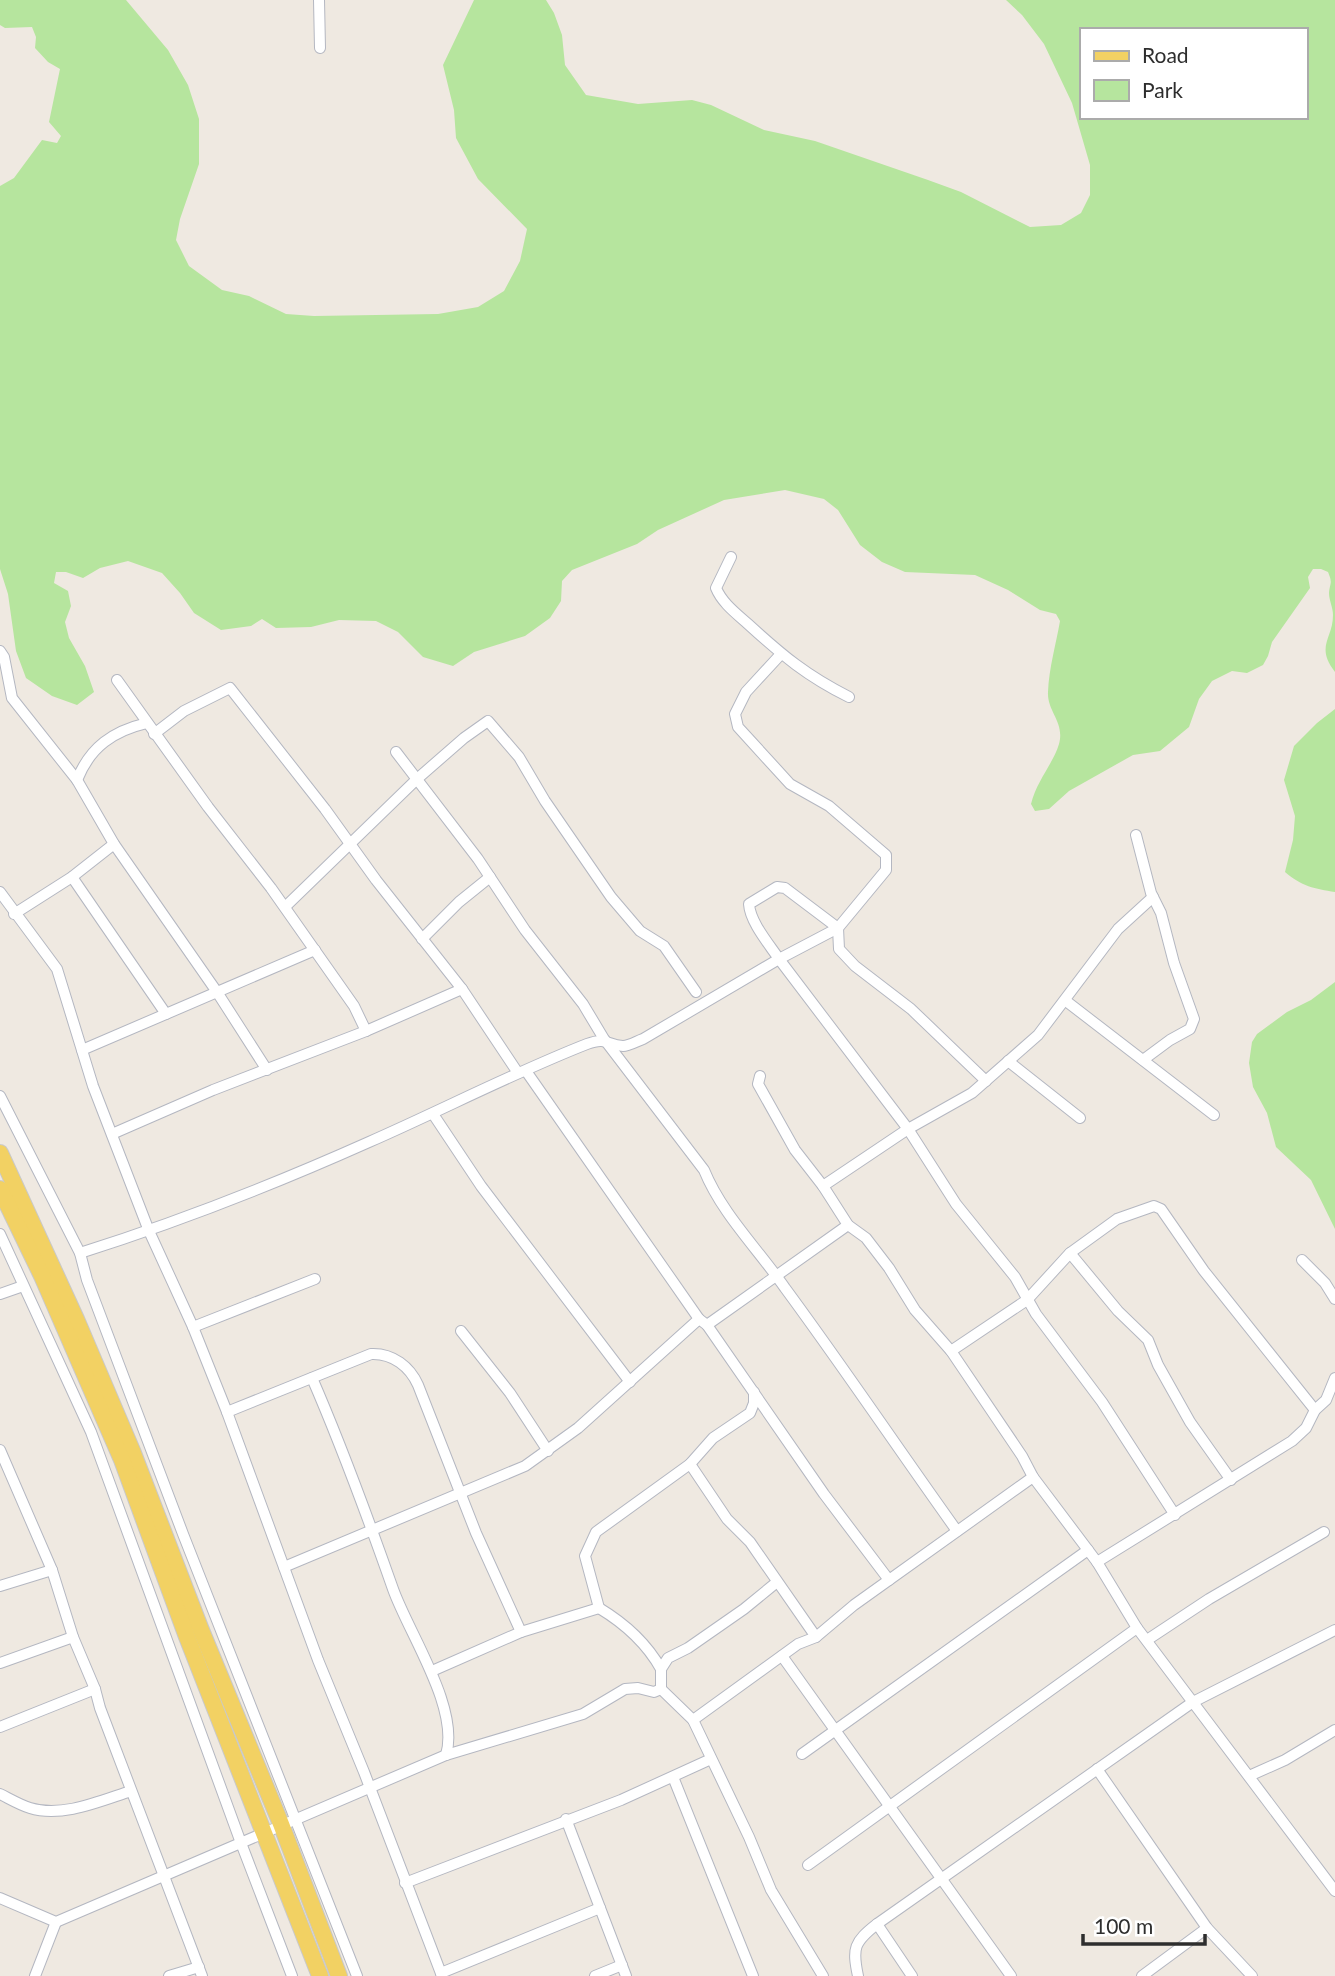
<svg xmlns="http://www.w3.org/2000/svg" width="1335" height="1976" viewBox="0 0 1335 1976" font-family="Lato,sans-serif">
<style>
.green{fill:#b6e59e;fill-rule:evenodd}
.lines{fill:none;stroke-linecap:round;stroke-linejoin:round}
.street-casing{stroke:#b4b7c1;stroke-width:12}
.primary-casing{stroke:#c9c9c9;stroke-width:18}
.street{stroke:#fff;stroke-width:10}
.primary{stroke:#f2d163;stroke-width:16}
</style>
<rect width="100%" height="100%" fill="#efe9e1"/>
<!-- green -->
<g class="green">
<path d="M0 0H126L168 50 188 85 199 119V164L180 219 176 240 189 266 222 290 249 296 286 314 314 316 438 314 478 307 504 291 520 261 527 229 478 179 456 138 454 110 443 65 474 0H546L554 13 562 35 565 65 586 95 638 104 692 100 711 105 764 130 815 141 928 180 961 192 1030 227 1061 225 1081 213 1090 195V165L1072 103 1044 44 1022 15 1006 0H1335V672C1315 646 1333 639 1333 615 1333 608 1329 600 1329 593 1330 582 1333 584 1328 572L1321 569H1313L1308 577 1310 588 1272 642 1268 656 1263 665 1247 673 1232 671 1212 681 1199 699 1189 727 1160 751 1133 755 1069 791 1049 809 1035 811 1031 804C1037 780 1053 764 1059 744 1065 722 1047 712 1048 692 1049 668 1056 644 1060 621L1056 614 1040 610 1008 590 975 575 905 572 882 562 860 545 838 510 824 499 785 490 724 500 658 530 637 544 572 570 562 581 561 601 550 618 525 636 474 652 453 666 423 657 398 632 376 621 339 620 311 627 276 628 262 619 251 626 221 630 194 613 180 593 162 573 128 561 100 568 83 578 66 572H56L54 583 68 591 71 606 65 622 69 638 85 666 94 692 77 705 52 696 26 678 16 651 8 594 0 569V186L14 178 42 140 57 143 61 136 49 122 60 69 48 62 35 48 36 37 32 27 5 28 0 25ZM1081 30H1305V117H1081Z"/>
<path d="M1335 709V892C1315 889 1301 886 1285 872L1293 840 1295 816 1284 780 1294 746 1317 723Z"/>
<path d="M1335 982V1229L1311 1180 1276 1147 1267 1113 1253 1087 1249 1063 1252 1042 1257 1034 1287 1012 1311 1000Z"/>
</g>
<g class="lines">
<defs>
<g id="street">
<path d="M319 0 320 48"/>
<path d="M731 557 716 588C722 603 737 614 748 624 783 656 807 676 849 697"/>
<path d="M0 651 4 657 12 698 77 780 114 844 217 992 267 1070"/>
<path d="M117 680 208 807 271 888 354 1006 366 1031"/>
<path d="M154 734 184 711 230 688 325 809 376 880 462 989 518 1073"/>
<path d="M396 752 478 859 525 930 583 1004 604 1039 704 1170C722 1214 758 1249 785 1288 844 1368 899 1450 957 1531"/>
<path d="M77 780C90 747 113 731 147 723"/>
<path d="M1136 835 1151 893 1161 913 1174 963 1194 1019 1190 1029 1170 1040 1143 1060"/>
<path d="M72 877 166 1014"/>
<path d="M0 892 57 969 93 1086 149 1231 193 1327 227 1412 318 1660 364 1772 442 1976"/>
<path d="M285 907 417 779 464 738 488 721 519 757 545 801 611 897 640 931 664 946 696 992"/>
<path d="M14 914 72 877 114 844"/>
<path d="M422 939 459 902 490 877"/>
<path d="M1066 1001 1214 1115"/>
<path d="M82 1050 315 950"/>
<path d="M1008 1061 1080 1118"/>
<path d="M526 1071 699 1319"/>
<path d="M760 1076 758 1084 795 1150 823 1186 848 1225 866 1238 889 1268 915 1310 951 1351 1022 1456 1033 1477 1097 1562 1137 1628 1335 1891"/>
<path d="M986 1081 911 1009 855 966 839 949 838 928 785 888 777 887 749 904C750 922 769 944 779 959L908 1129 956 1204 1015 1277 1036 1314 1102 1402 1175 1515"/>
<path d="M0 1096 80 1253 87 1280 183 1534 357 1976"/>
<path d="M433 1114 481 1186 630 1382"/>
<path d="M112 1134 213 1090 366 1031 462 989"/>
<path d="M823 1186 908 1129 972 1093 1038 1035 1118 929 1153 897"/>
<path d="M0 1234 91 1432 241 1843 292 1976"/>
<path d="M80 1253C178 1222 275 1184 369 1142 442 1110 513 1073 587 1044 608 1036 607 1046 623 1046 629 1046 637 1041 643 1039L779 959 838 928 886 870V855L829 806 790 784 738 727 735 714 746 692 781 654"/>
<path d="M1070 1253 1118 1311 1148 1340 1158 1365 1190 1422 1231 1480"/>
<path d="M1302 1260 1325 1283 1335 1299"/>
<path d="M0 1294 23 1286"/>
<path d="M707 1325 824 1494 889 1580"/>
<path d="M193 1327 315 1279"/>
<path d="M461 1331 510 1393 548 1451"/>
<path d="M951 1351 1027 1300 1070 1253 1117 1219 1154 1206 1161 1209 1204 1271 1315 1410"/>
<path d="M312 1378C342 1447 368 1518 393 1589 409 1634 460 1708 446 1755"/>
<path d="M227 1412 371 1354C393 1353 410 1367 418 1385L476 1533 521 1632"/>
<path d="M0 1450 52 1570 73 1637 95 1689 100 1708 202 1976"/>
<path d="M690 1464 727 1519 750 1542 816 1637"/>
<path d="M1097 1562 1292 1441 1306 1428 1315 1410 1326 1400 1335 1378"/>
<path d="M284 1567 525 1466 578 1428 699 1319 707 1325 848 1225"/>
<path d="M0 1586 52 1570"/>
<path d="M599 1608C624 1623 647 1644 661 1669"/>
<path d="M1147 1640 1209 1599 1324 1532"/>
<path d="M782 1656 1011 1976"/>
<path d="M0 1663 73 1637"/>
<path d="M432 1671 521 1632 599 1608 585 1556 596 1532 690 1464 713 1438 750 1413 754 1403V1392"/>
<path d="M661 1689 693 1720 749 1837 771 1890 823 1976"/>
<path d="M661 1689V1669L668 1658 688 1648 744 1609 777 1582"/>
<path d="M693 1720 798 1644 816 1637 854 1605 1033 1477"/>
<path d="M0 1727 95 1689"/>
<path d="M802 1754 1088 1550"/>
<path d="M1097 1769 1207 1928 1252 1976"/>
<path d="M1249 1776 1285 1760 1335 1730"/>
<path d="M673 1777 753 1976"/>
<path d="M0 1794C10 1799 20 1805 30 1808 62 1818 100 1801 131 1791"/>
<path d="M566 1819 626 1976"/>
<path d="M808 1865 1137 1628"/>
<path d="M405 1883 621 1800 711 1759"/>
<path d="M0 1898 56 1922 446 1755 583 1714 625 1689 638 1688 654 1692 661 1689"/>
<path d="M877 1924 912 1976"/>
<path d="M441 1973 600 1908"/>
<path d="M35 1976 56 1922"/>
<path d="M169 1976 199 1967"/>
<path d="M595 1976 622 1965"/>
<path d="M858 1976C852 1948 854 1942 877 1924L1193 1702 1335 1630"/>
<path d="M1142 1976 1207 1928"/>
</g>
<g id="primary">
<path d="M0 1153 76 1319 133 1453 201 1630 281 1824 339 1976"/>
<path d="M0 1189 42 1276 122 1460 187 1637 320 1976"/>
</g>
</defs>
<!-- street casing -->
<use href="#street" class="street-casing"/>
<!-- primary casing -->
<use href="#primary" class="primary-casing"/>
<!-- street -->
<use href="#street" class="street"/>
<!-- primary -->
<use href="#primary" class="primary"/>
</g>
<!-- legend -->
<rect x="1080" y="28" width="228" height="91" fill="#ffffff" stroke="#ababab" stroke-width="2"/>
<rect x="1094" y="51" width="35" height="10" fill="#f2d163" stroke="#ababab" stroke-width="2"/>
<text x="1142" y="63" font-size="21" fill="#2e2e2e">Road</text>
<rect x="1094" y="80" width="35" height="21" fill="#b6e59e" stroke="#ababab" stroke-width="2"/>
<text x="1142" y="98" font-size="21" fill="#2e2e2e">Park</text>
<!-- scale -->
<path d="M1083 1934v10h122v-10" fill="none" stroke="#2e2e2e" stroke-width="3.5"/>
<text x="1094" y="1934" font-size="21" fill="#2e2e2e" stroke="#ffffff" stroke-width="5" paint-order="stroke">100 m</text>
</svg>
